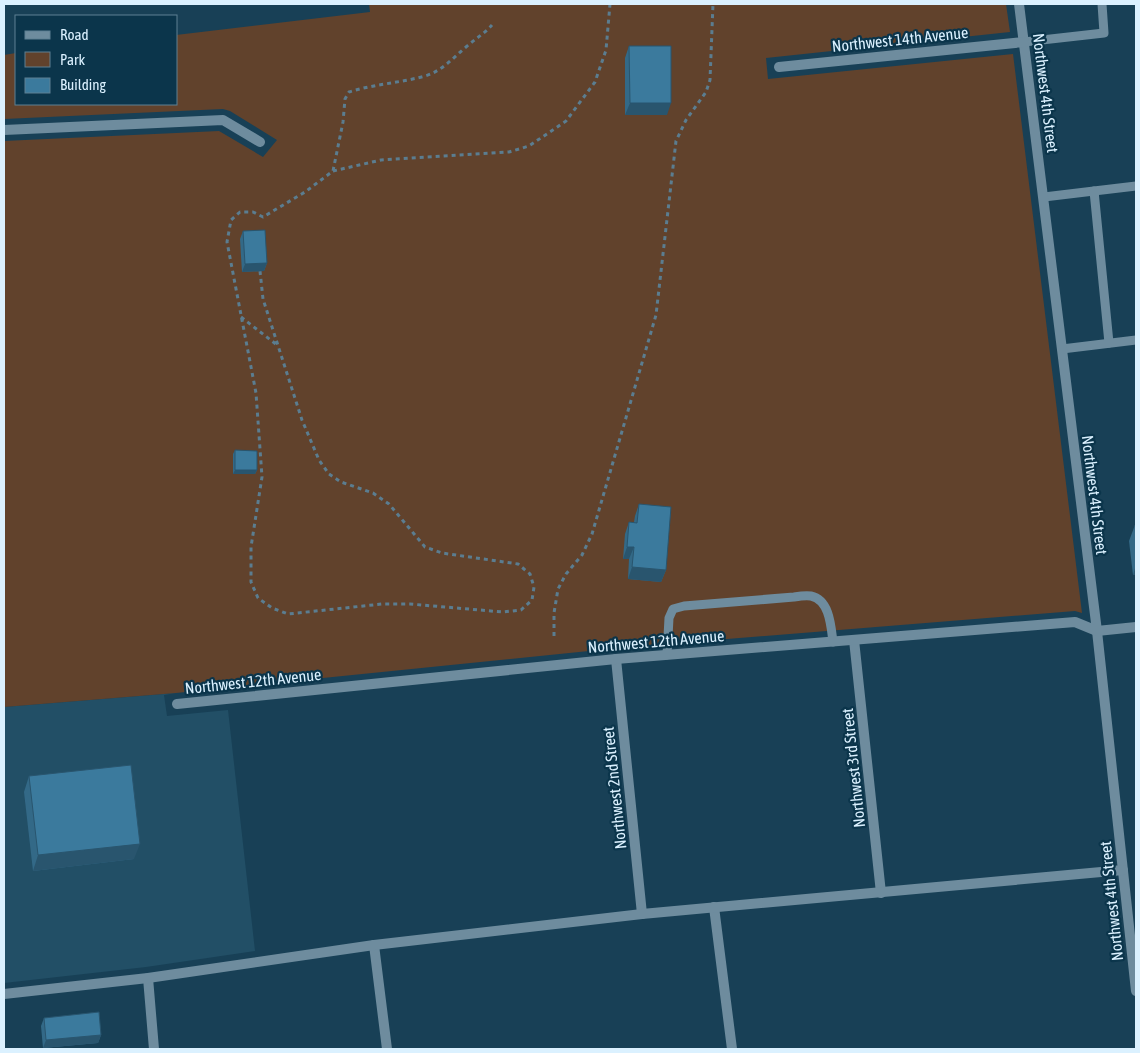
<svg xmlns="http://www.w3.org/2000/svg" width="1140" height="1053" viewBox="0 0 1140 1053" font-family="'Asap Condensed',sans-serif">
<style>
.built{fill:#224f66}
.green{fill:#61422c}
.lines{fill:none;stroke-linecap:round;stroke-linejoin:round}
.path{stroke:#5b7d90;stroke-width:3;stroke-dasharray:4 4;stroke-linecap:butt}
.lane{stroke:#6e8c9e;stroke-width:9}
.street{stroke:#6e8c9e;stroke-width:10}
.wall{fill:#336987}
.shaded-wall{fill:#29556e}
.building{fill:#3b7a9d;stroke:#29556e}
.labels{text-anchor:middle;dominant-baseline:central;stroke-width:4.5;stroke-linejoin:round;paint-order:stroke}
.street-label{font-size:16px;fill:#dbf1ff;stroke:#0b354b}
</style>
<rect width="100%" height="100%" fill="#184056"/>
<!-- built -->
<path class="built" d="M176 693 164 695 167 716 228 710 255 951 146 967 4 983V707Z"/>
<!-- green -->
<path class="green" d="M369 4H1006L1010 32 766 58 768 79 1013 54 1082 613 1075 611 628 647 176 693 4 707V141L219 131 263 157 277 140 230 111 223 109 4 119V55L16 53V104H176V35L370 12Z"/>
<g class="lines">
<!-- path -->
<g class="path">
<path d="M333 171 381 160 509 152 529 146 566 121 595 82 606 50 610 4"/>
<path d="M260 271 263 299 302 420 319 460 329 474 341 482 373 493 389 504 425 547 442 553 518 564 530 574 534 587 532 600 521 610 503 612 410 604H382L288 614 272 608 258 598 251 582V547L262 477 256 393 227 242 231 220 240 212H253L263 217 305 192 333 171 343 122 345 99 349 92C374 84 400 83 425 76 442 71 453 58 466 47 475 39 484 34 492 25"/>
<path d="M241 317 277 345"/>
<path d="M554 636V613L558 589 566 574 582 555 592 534 656 315 676 141 686 120 706 92 710 80 713 4"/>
</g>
<!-- lane -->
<g class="lane">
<path d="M1024 42 1104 33 1102 4"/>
<path d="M1044 197 1094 191"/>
<path d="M1109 343 1094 191 1136 186"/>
<path d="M1062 349 1136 340"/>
<path d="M667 655 669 618 673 609 684 606 794 597C800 596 806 595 811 596 830 600 831 627 833 642"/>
</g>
<!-- street -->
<g class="street">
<path d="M1019 4 1097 631 1136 991"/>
<path d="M779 67 1024 42"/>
<path d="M4 130 223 120 260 142"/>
<path d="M854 640 881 893"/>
<path d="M616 659 642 914"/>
<path d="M177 704 616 659 1075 622 1097 631 1136 627"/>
<path d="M714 907 732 1049"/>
<path d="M374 945 387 1049"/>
<path d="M148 978 154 1049"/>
<path d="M4 994 148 978 374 945 642 914 1123 870"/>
</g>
</g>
<!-- wall -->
<g class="wall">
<path d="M629 46 667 115H625V58Z"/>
<path d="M243 231 267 263 264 271 242 272 240 239Z"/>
<path d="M235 450 257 470 255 474H233V454Z"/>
<path d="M639 504 666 570 661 582 628 579 629 559H623L625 534 629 522H634L635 516Z"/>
<path d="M1135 525H1136V575H1133L1129 541Z"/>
<path d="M29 776 134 859 33 871 24 792Z"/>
<path d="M44 1018 101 1035 98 1043 43 1048 41 1026Z"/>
</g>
<!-- shaded-wall -->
<g class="shaded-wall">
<path d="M630 103H671L667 115H625Z"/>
<path d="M267 263 264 271 242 272 245 264Z"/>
<path d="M235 470H257L255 474H233Z"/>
<path d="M627 547H634L629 559H623Z"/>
<path d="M1136 565V575H1133Z"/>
<path d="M632 567 666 570 661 582 628 579Z"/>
<path d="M140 844 134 859 33 871 38 855Z"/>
<path d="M101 1035 98 1043 43 1048 46 1040Z"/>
</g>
<!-- building -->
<g class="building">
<path d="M629 46H671V103H630Z"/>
<path d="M265 230 267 263 245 264 243 231Z"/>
<path d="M235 450 257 451V470H235Z"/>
<path d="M639 504 671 507 666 570 632 567 634 547H627L629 522 637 523Z"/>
<path d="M1135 525H1136V541Z"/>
<path d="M131 765 140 844 38 855 29 776Z"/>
<path d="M99 1012 101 1035 46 1040 44 1018Z"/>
</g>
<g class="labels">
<!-- street labels -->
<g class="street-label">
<text transform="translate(900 39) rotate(-6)">Northwest 14th Avenue</text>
<text transform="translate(1046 93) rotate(83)">Northwest 4th Street</text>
<text transform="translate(1095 495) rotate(83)">Northwest 4th Street</text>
<text transform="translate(656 641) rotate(-5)">Northwest 12th Avenue</text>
<text transform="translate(253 681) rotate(-6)">Northwest 12th Avenue</text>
<text transform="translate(853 768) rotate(-96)">Northwest 3rd Street</text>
<text transform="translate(614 788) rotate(-96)">Northwest 2nd Street</text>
<text transform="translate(1111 901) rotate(-96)">Northwest 4th Street</text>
</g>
</g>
<!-- border -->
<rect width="1140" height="1053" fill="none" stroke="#dbf1ff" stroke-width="10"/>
<!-- legend -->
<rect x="15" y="15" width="162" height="90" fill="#0b354b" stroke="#5e8093"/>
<rect x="25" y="31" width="25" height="8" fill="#6e8c9e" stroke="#5e8093"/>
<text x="60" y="40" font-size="15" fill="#dbf1ff">Road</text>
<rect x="25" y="52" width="25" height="15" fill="#61422c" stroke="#5e8093"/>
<text x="60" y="65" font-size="15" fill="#dbf1ff">Park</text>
<rect x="25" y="78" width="25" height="15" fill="#3b7a9d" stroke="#5e8093"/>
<text x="60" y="90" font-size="15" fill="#dbf1ff">Building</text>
</svg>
